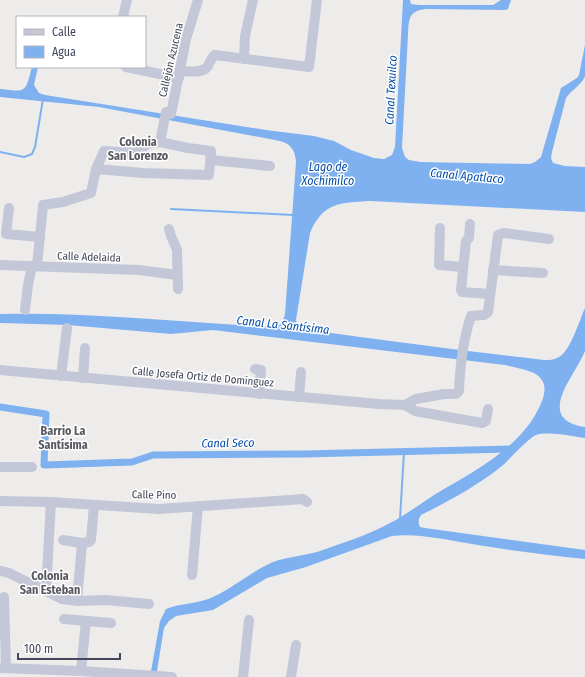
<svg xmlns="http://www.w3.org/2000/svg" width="585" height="677" viewBox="0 0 585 677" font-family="'Fira Sans Condensed',sans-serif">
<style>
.water{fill:#7fb1f0}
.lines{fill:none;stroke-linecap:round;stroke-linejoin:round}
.stream{stroke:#7fb1f0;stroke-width:2}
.canal{stroke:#7fb1f0;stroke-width:7}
.minor{stroke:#c3c7d7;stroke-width:10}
.labels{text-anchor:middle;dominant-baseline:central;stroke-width:3;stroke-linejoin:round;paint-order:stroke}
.street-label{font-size:11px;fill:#434759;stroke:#fff}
.water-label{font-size:12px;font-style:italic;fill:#044dab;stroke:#fff}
.neighbourhood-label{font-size:12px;font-weight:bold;fill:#585961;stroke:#fff}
</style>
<rect width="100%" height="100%" fill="#eeeceb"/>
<!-- water -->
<path class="water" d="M403 0H410L411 4 419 5H493L501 0H511L508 9 505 10 426 9C408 11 409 19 408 35L402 148 405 157 409 160 420 162 530 164 535 162 541 157 561 88 577 78 579 75 585 45V76C582 85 571 90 566 98L552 152 551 158 553 163 565 166 585 167V212L370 201C340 203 323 202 310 233L296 320 297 324 302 327 310 330C388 341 465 351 544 360 549 360 554 360 559 357 571 350 579 321 585 308 585 317 585 344 585 351 576 375 533 419 585 427V438C572 436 548 431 536 435 526 440 511 458 502 466 477 486 449 501 421 515 418 520 418 522 420 527L425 528 585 550V559C549 555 513 551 478 545 450 541 420 533 392 536L306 567 267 578 213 610 176 616 169 621 164 628 156 677H150L160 621 166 609C181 603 198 604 213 597 234 587 252 571 273 562 289 556 307 556 323 550 345 542 368 535 388 524 404 516 419 505 434 495 474 471 524 447 542 401 553 372 526 370 505 365L213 330 171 334 68 325 0 323V314C92 312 184 323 276 327 282 325 283 320 285 314L296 162C295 150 291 144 280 141L99 107 0 97V89C27 92 25 93 32 67H38L34 85 39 93 45 95 266 130 314 136 334 141 351 150 374 158 384 159 392 155 395 147Z"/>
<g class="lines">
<!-- stream -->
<g class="stream">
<path d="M0 152 24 157 32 154 35 147 43 99"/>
<path d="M171 209 293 215"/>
<path d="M400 519 404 452"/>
</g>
<!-- canal -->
<path class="canal" d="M0 407 46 414 44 465 132 462 153 455 305 454 512 449"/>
<!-- minor -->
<g class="minor">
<path d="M123 17 127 0"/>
<path d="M244 59 245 36 253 0"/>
<path d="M126 67 179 78"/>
<path d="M180 71C188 71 203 74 208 66 210 62 211 58 215 55L309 67 317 0"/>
<path d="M160 142 166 112 171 114 186 39 198 0"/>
<path d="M211 160 270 166"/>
<path d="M9 208 6 234 40 237"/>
<path d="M470 224 469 238 466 241 461 290 462 292 490 294"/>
<path d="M440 228 439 265 463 267"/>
<path d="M169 229 171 236 177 250 178 289"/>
<path d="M0 265 139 270 177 275"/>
<path d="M37 266 43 205 63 202 91 193 96 169 104 151 137 153 147 144 160 142 188 148 211 151 209 175 143 173 96 169"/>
<path d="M493 270 543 273"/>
<path d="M25 310 28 285 32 266"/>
<path d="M255 369 261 370 259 394"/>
<path d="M0 370 379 404 405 405 416 399 444 394H456L459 391C460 365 463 340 471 316L484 315 488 312 498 235 504 233 549 239"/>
<path d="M61 376 67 328"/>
<path d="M83 378 85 348"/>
<path d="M299 397 301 372"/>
<path d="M405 405 415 411 482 423 486 421 488 409"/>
<path d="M0 467H32"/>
<path d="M0 501 51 502 159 509 303 499 307 502"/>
<path d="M63 540 82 543"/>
<path d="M0 571 9 573 62 599 77 601 106 600 149 604"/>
<path d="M192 575 198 506"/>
<path d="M46 591 51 502"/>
<path d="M4 597 6 668"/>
<path d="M77 601 82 543 89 542 91 540 94 505"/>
<path d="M64 619 111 623"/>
<path d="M0 668 81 671 172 677"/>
<path d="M81 671 86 621"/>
<path d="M243 677 249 620"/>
<path d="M291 677 296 645"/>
</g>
</g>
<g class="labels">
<!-- street labels -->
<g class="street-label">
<text transform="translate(171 60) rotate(-77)">Callejón Azucena</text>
<text transform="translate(89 257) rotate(2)">Calle Adelaida</text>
<text transform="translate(203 377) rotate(5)">Calle Josefa Ortiz de Domínguez</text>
<text transform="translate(154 495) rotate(1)">Calle Pino</text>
</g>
<!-- water labels -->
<g class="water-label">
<text transform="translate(391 90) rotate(-87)">Canal Texuilco</text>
<text x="328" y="167">Lago de<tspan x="328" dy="14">Xochimilco</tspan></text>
<text transform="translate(467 176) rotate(5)">Canal Apatlaco</text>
<text transform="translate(283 325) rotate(6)">Canal La Santísima</text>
<text transform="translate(228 443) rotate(-1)">Canal Seco</text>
</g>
<!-- neighbourhood labels -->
<g class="neighbourhood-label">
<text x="138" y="142">Colonia<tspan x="138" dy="14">San Lorenzo</tspan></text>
<text x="63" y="431">Barrio La<tspan x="63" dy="14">Santísima</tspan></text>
<text x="50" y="576">Colonia<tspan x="50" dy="14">San Esteban</tspan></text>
</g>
</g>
<!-- legend -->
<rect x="16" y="16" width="130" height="52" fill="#ffffff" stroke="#b4b5bd"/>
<rect x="24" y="29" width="20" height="6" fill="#c3c7d7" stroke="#b4b5bd"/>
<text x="52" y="36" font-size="12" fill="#434759">Calle</text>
<rect x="24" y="46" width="20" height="12" fill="#7fb1f0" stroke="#b4b5bd"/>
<text x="52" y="56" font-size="12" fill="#434759">Agua</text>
<!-- scale -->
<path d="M18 653v6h102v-6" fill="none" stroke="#434759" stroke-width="2"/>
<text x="24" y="653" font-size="12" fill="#434759" stroke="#ffffff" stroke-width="3" paint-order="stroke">100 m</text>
</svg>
